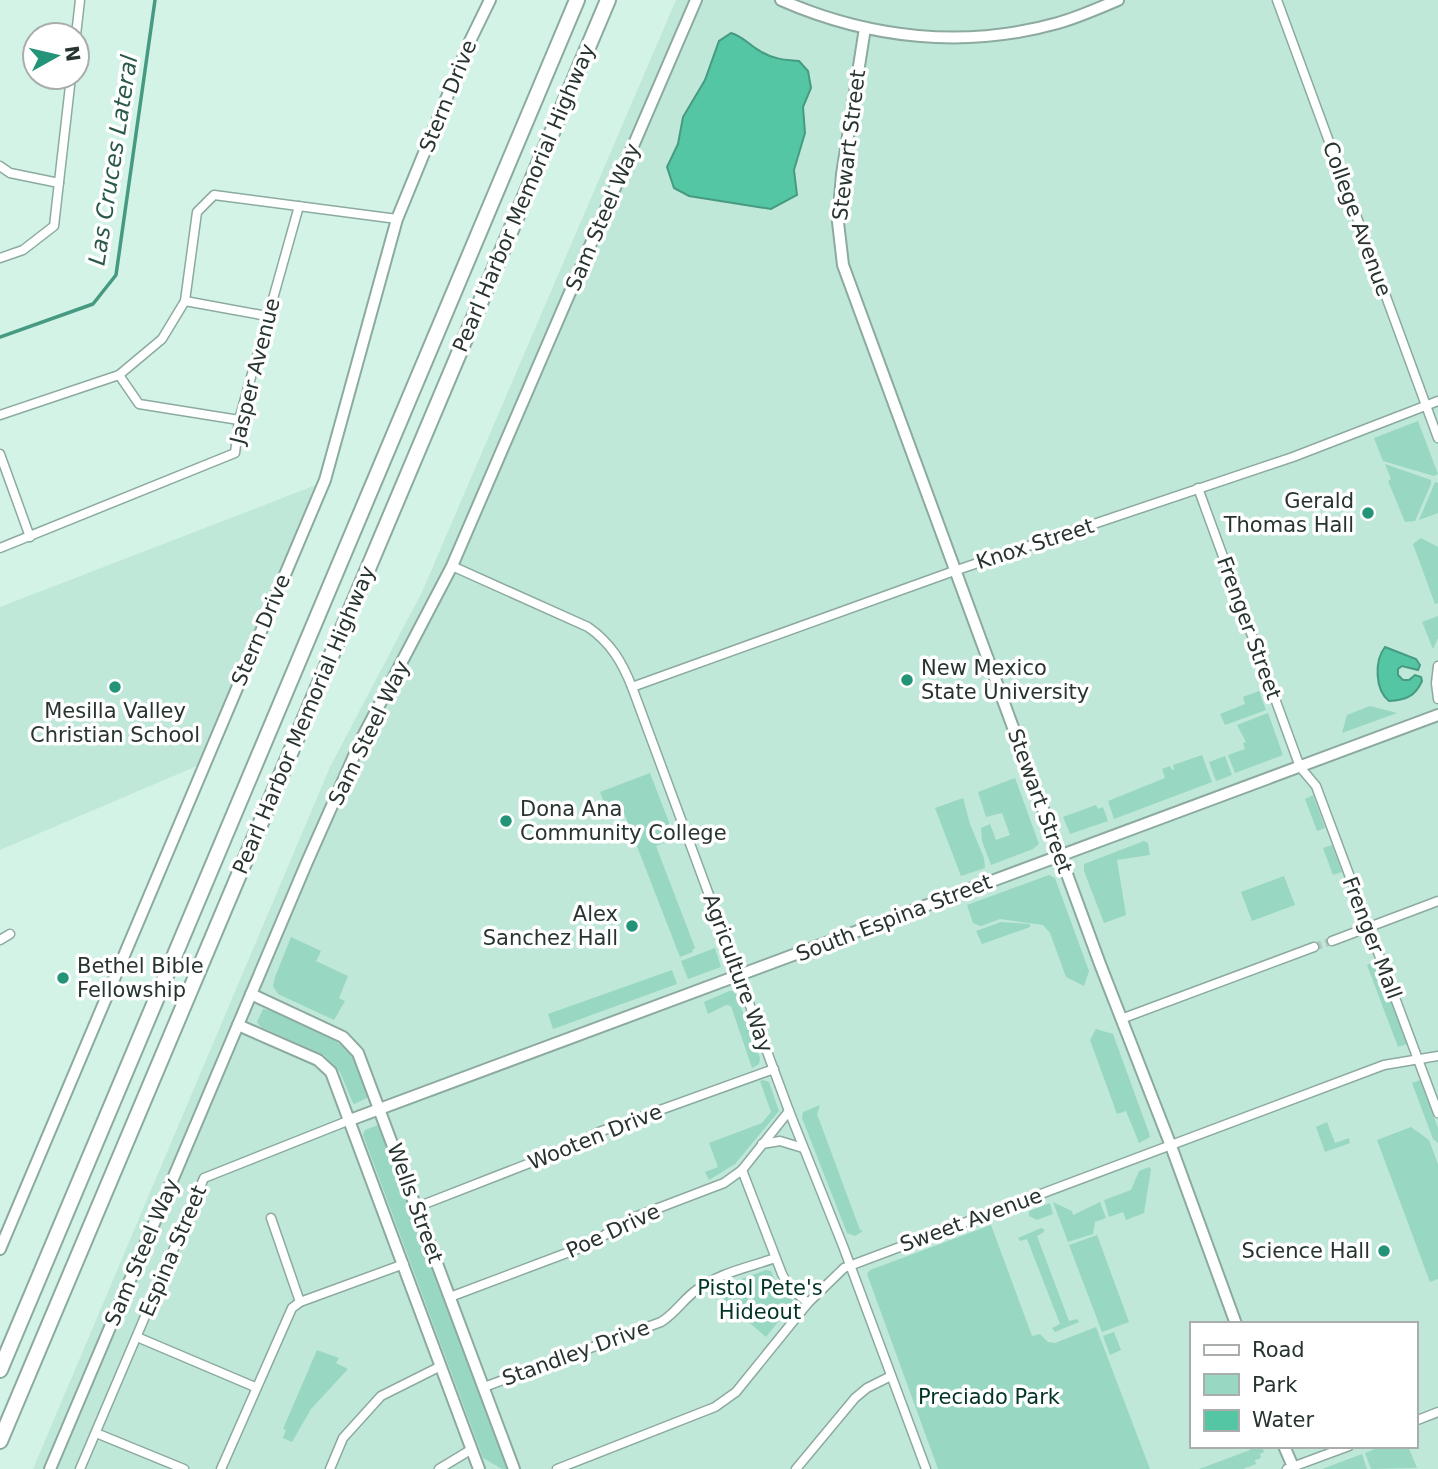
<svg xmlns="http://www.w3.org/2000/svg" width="1438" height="1469" viewBox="0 0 1438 1469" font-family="'DejaVu Sans',sans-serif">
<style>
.built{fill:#c0e8d9;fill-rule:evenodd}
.green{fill:#98d7c1}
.water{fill:#54c6a4;stroke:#469a81;stroke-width:2}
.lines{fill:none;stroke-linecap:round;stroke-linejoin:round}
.stream{stroke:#469a81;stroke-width:3.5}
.street-tunnel{stroke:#b1cdc2;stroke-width:8;stroke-dasharray:8 4;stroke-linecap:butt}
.street-casing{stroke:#8caa9f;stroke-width:11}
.secondary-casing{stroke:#8caa9f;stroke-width:14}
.highway-casing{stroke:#8caa9f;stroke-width:18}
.street{stroke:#fff;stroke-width:8}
.secondary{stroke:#fff;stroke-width:10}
.highway{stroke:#fff;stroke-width:14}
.poi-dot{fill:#239477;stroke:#fff;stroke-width:2.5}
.labels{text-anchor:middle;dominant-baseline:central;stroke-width:7;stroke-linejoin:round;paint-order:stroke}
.street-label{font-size:21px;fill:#27342f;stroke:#fff}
.poi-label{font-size:21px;fill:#27342f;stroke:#fff;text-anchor:end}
.park-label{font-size:21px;fill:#003426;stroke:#fff}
.water-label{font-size:23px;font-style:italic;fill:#2a594a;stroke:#fff}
</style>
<rect width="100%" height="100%" fill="#d3f3e7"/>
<!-- built -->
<g class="built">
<path d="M676 0H1438V1469H33L330 767 422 592ZM1191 1324H1415V1446H1191Z"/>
<path d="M316 485 197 766 0 850V607Z"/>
</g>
<!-- green -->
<g class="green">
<path d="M1418 421 1438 474 1434 476 1383 461 1374 438Z"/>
<path d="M1385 464 1431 480V484L1415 521 1405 522 1388 481 1391 479Z"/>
<path d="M1435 482 1438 483V513L1419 520Z"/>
<path d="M1421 538 1438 547V603L1435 604 1413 544Z"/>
<path d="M1438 616V638L1433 649 1422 622Z"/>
<path d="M1259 691 1266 710 1225 725 1220 714 1245 704 1243 697Z"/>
<path d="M1370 706 1397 713 1342 733 1347 715Z"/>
<path d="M1268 713 1283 755 1235 773 1228 755 1245 749 1243 743 1246 742 1237 725Z"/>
<path d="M1202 755 1212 782 1114 819 1108 801 1165 778 1162 769 1170 766 1172 770 1174 769 1173 765Z"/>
<path d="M1225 756 1232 775 1216 781 1209 762Z"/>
<path d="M650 773 675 838 656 846 695 948 692 950 693 952 680 957 619 800 605 805 600 792Z"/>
<path d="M1015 778 1039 844 1033 849 991 865 982 841 981 828 990 824 996 840 1010 835 1002 813 986 817 978 792Z"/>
<path d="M1313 795 1325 828 1317 831 1305 799Z"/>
<path d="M963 798 970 824 984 858 985 868 961 876 935 808Z"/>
<path d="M1096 805 1098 809 1103 807 1108 821 1070 834 1063 817Z"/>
<path d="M1144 841 1148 843 1150 855 1117 860 1126 915 1104 923 1084 871V864Z"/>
<path d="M1332 845 1342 872 1333 875 1323 848Z"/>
<path d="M1049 875 1055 878 1089 971 1084 986 1066 977 1050 933 1043 925 1000 919 981 926 973 923 967 905Z"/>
<path d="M1284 876 1295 905 1252 921 1241 892Z"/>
<path d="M1001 922 1030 924V927L982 944 976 931Z"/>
<path d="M291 937 321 951 316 961 348 976 339 998 345 1001 334 1020 278 994 273 986 275 977Z"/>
<path d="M715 948 721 967 688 979 681 961Z"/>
<path d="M1376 961 1407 1044 1398 1047 1367 965Z"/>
<path d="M672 970 677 984 553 1029 548 1014Z"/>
<path d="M729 991H733L736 994 760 1058 759 1064 752 1068 731 1006 726 1005 708 1014 704 1002Z"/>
<path d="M263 1009 269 1010 327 1036 346 1048 357 1064 367 1092V1098L354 1104 352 1101 340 1072 324 1055 261 1027 257 1022Z"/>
<path d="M1096 1029 1113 1034 1149 1133 1150 1137 1139 1143 1126 1111 1117 1114 1090 1040Z"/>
<path d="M763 1080 769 1082 779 1111 735 1164 709 1180 705 1172 718 1167 709 1143 762 1123 771 1112 760 1081Z"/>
<path d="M1420 1080 1438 1128V1143L1433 1139 1412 1083Z"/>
<path d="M820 1105 817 1114 860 1230 863 1231 855 1236 847 1233 802 1118 803 1112Z"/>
<path d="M1327 1122 1335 1143 1349 1138 1350 1143 1325 1152 1316 1127Z"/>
<path d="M378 1125 381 1127 507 1469H502L483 1458 363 1135 365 1130Z"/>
<path d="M1411 1127 1429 1140 1438 1164V1279L1430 1282 1377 1140Z"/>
<path d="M1149 1167 1151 1169 1144 1213 1126 1220 1123 1212 1109 1217 1104 1200 1131 1190 1139 1171Z"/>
<path d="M1053 1202 1072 1211 1073 1215 1100 1202 1106 1218 1095 1222 1093 1234 1068 1242Z"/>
<path d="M1050 1203 1053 1214 1037 1220 1029 1216V1211Z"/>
<path d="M991 1225 1032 1336 1040 1334 1048 1342 1055 1343 1096 1327 1150 1469H938L867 1274 870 1270Z"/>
<path d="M1041 1228 1044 1229V1232L1037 1236 1069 1321 1077 1319 1079 1322 1055 1332 1052 1328 1060 1324 1027 1239 1020 1241 1018 1238Z"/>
<path d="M1097 1235 1129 1322 1102 1332 1069 1245Z"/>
<path d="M766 1270 771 1271 777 1284 794 1302 766 1337 724 1301 719 1287Z"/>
<path d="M1114 1332 1121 1350 1110 1355 1103 1336Z"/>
<path d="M317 1350 339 1358 336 1363 348 1369 311 1409 292 1442 283 1438 286 1430 283 1429Z"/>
<path d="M1249 1446H1262L1264 1452 1260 1454 1261 1458 1255 1460 1256 1464 1243 1469H1199L1250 1450Z"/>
<path d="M1382 1446H1408L1417 1468 1371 1469 1365 1453Z"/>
<path d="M1362 1454 1367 1469H1322Z"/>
</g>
<!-- water -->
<g class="water">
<path d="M731 33C744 37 749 45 760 51 772 59 785 60 799 61L808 71 811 88 803 107 805 133 794 170 797 195 771 209 689 196 674 188 667 167 678 144 683 117 705 80 719 41Z"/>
<path d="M1385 647 1416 659 1420 665 1418 670 1402 666 1398 669V675L1403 680H1409L1415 675 1421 677 1422 681C1415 697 1405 700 1389 701 1375 690 1374 661 1385 647Z"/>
</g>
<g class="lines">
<!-- stream -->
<path class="stream" d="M0 337 93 304 116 275 155 0"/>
<!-- street-tunnel -->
<path class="street-tunnel" d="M1314 947 1332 941"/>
<defs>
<g id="street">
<path d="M1277 0 1438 438"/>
<path d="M76 35 80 0"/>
<path d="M0 166 10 173 59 183"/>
<path d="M0 258 23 250 54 226 71 77"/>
<path d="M185 301 267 316"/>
<path d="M119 375 139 404 239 420"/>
<path d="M0 415 119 375 162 339 185 301 197 212 214 195 397 219"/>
<path d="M0 454 30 537"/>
<path d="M1198 488 1300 767 1316 786 1438 1113"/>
<path d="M0 548 235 453 239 420 299 206"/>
<path d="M452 566 588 627C611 643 622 662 632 687L789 1111 843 1246 926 1469"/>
<path d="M1438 666 1436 683 1438 699"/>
<path d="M632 687 954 571 1293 457 1438 401"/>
<path d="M0 940 10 934"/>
<path d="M1332 941 1438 901"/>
<path d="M1121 1019 1314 947"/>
<path d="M762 1144 780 1141 803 1148"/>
<path d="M742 1170 782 1274 789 1287 808 1303"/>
<path d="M417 1207 571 1147 599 1132 774 1069"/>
<path d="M271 1218 300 1302"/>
<path d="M450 1297 588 1245 635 1217 724 1183 742 1170 789 1111"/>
<path d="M137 1337 255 1387"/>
<path d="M484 1387 661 1322C676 1313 684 1298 698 1289 719 1273 750 1267 775 1258"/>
<path d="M1415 1421 1438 1412"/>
<path d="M96 1433 184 1469"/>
<path d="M80 1469 204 1178 350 1120"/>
<path d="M221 1469 292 1308 300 1302 404 1264"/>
<path d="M330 1469 343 1438 381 1396 441 1366"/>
<path d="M439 1469 472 1449"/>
<path d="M557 1469 715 1407 736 1392 808 1303 844 1268 1384 1065 1438 1056"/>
<path d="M796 1469 855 1398 867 1388 891 1376"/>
<path d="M1287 1469 1349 1446"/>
</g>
<g id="secondary">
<path d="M781 0C870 39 965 49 1058 23 1079 17 1099 8 1118 0"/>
<path d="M865 28 842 174 838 222 843 265 1100 964 1171 1146 1236 1324"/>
<path d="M251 994 343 1037 358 1053 514 1469"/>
<path d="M238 1025 318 1060 331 1072 479 1469"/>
<path d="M350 1120 1438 715"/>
<path d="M0 1249 325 480 397 219 470 41 490 0"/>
<path d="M1284 1446 1294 1469"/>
<path d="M50 1469 307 862 362 738 452 566 696 0"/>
</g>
<g id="highway">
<path d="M0 1370 577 0"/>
<path d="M0 1441 608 0"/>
</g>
</defs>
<!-- street casing -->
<use href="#street" class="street-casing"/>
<!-- secondary casing -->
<use href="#secondary" class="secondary-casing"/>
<!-- highway casing -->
<use href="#highway" class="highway-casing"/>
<!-- street -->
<use href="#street" class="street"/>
<!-- secondary -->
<use href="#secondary" class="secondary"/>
<!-- highway -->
<use href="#highway" class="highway"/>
</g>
<!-- markers -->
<g class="poi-dot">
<circle cx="1368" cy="513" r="7"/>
<circle cx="907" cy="680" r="7"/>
<circle cx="115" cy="687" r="7"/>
<circle cx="506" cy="821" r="7"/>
<circle cx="632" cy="926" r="7"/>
<circle cx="63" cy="978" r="7"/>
<circle cx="1384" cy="1251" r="7"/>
</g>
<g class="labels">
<!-- street labels -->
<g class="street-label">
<text transform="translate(448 96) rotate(-68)">Stern Drive</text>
<text transform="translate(849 145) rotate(-83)">Stewart Street</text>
<text transform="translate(524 198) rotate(-67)">Pearl Harbor Memorial Highway</text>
<text transform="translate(603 217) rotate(-67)">Sam Steel Way</text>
<text transform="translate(1357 219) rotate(70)">College Avenue</text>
<text transform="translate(255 371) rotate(-76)">Jasper Avenue</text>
<text transform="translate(1035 544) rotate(-18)">Knox Street</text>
<text transform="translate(1249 628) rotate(70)">Frenger Street</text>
<text transform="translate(261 630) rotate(-67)">Stern Drive</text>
<text transform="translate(304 720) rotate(-67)">Pearl Harbor Memorial Highway</text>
<text transform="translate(369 733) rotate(-64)">Sam Steel Way</text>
<text transform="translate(1040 801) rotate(70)">Stewart Street</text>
<text transform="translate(894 918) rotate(-21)">South Espina Street</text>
<text transform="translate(1372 938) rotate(69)">Frenger Mall</text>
<text transform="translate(738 973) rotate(70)">Agriculture Way</text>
<text transform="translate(595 1137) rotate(-22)">Wooten Drive</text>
<text transform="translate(415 1203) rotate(70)">Wells Street</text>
<text transform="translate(971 1220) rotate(-20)">Sweet Avenue</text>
<text transform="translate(613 1231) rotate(-25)">Poe Drive</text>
<text transform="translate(173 1251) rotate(-67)">Espina Street</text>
<text transform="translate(142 1252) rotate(-67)">Sam Steel Way</text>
<text transform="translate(576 1353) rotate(-20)">Standley Drive</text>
</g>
<!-- poi labels -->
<g class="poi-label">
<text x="1354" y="501">Gerald<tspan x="1354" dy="24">Thomas Hall</tspan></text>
<text x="921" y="668" text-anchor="start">New Mexico<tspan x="921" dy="24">State University</tspan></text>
<text x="115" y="711" text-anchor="middle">Mesilla Valley<tspan x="115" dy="24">Christian School</tspan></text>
<text x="520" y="809" text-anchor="start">Dona Ana<tspan x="520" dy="24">Community College</tspan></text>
<text x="618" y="914">Alex<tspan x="618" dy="24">Sanchez Hall</tspan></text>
<text x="77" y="966" text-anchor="start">Bethel Bible<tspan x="77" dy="24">Fellowship</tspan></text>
<text x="1370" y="1251">Science Hall</text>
</g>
<!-- park labels -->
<g class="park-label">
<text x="760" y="1288">Pistol Pete's<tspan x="760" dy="24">Hideout</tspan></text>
<text x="989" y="1397">Preciado Park</text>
</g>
<!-- water labels -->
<g class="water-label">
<text transform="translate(113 160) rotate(-81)">Las Cruces Lateral</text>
</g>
</g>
<!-- legend -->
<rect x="1190" y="1322" width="228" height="126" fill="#ffffff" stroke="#a9aeac" stroke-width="2"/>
<rect x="1204" y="1345" width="35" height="10" fill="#ffffff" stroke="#a9aeac" stroke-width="2"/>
<text x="1252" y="1357" font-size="21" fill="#27342f">Road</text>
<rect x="1204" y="1374" width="35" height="21" fill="#98d7c1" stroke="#a9aeac" stroke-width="2"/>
<text x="1252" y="1392" font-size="21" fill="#27342f">Park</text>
<rect x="1204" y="1410" width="35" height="21" fill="#54c6a4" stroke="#a9aeac" stroke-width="2"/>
<text x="1252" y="1427" font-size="21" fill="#27342f">Water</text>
<!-- north arrow -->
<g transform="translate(56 56) rotate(82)"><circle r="33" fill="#ffffff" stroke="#a9aeac" stroke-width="2"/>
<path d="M0-5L12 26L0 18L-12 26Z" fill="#239477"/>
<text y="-10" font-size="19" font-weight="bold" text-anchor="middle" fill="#27342f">N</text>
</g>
</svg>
